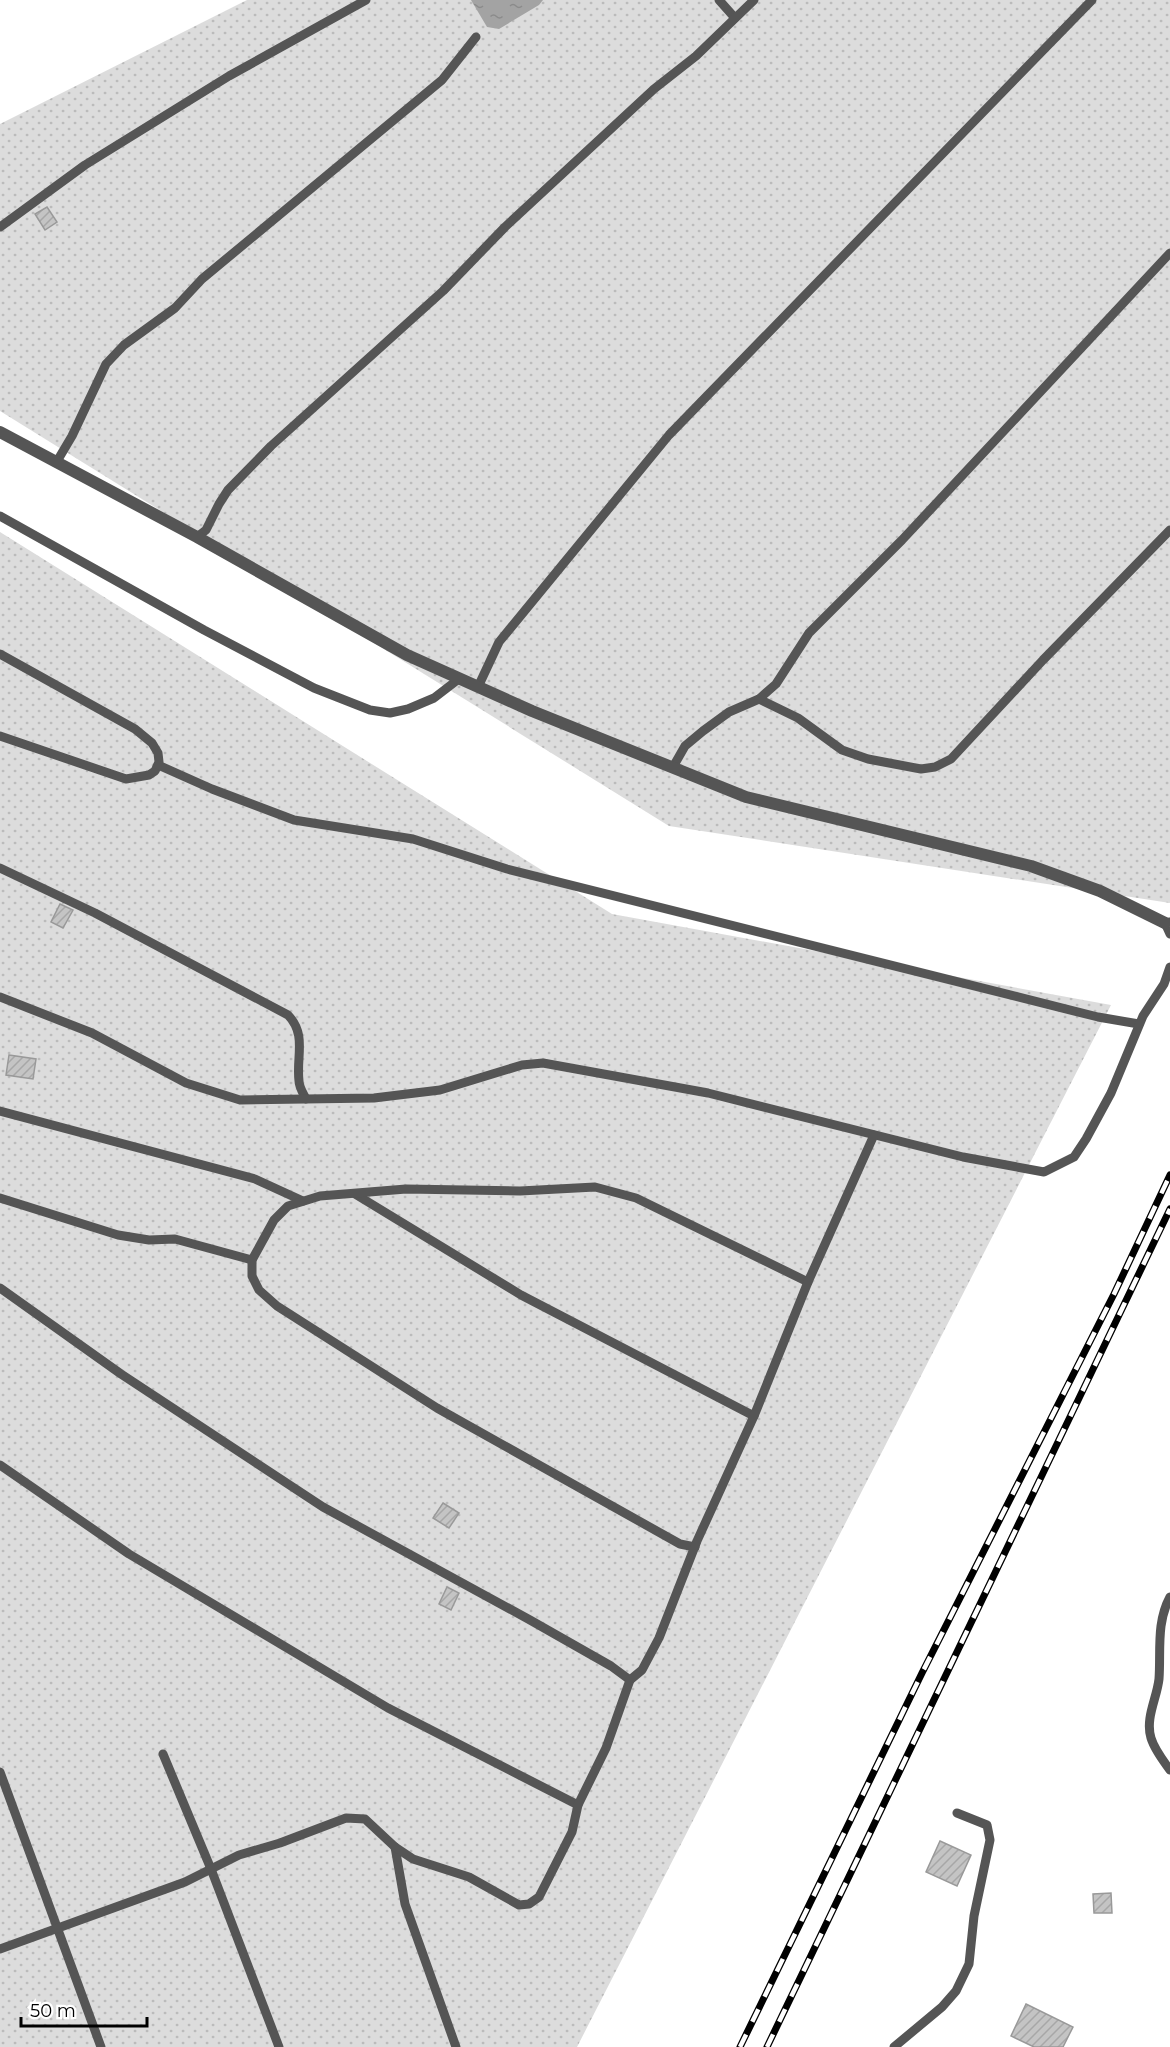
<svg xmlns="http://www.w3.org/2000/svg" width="1170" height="2047" viewBox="0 0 1170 2047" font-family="Montserrat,sans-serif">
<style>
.grass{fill:url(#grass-dots)}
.water{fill:url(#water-ripples)}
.building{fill:url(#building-hatch);stroke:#999;stroke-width:1.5}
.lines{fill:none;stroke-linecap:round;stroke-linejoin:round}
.service{stroke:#555;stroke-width:9}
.minor{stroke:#555;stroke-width:12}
.rail-casing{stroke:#000;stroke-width:7}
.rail{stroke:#fff;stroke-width:4.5;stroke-dasharray:14;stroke-linecap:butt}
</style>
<defs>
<pattern id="grass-dots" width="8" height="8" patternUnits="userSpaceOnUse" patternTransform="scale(1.5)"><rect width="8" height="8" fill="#dcdcdc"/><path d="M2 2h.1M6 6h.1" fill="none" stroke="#bbb" stroke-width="1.8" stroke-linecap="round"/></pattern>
<pattern id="water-ripples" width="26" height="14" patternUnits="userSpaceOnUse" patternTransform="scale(1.5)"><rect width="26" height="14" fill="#a3a3a3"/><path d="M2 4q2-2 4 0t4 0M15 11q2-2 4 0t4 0" fill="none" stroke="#8b8b8b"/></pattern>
<pattern id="building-hatch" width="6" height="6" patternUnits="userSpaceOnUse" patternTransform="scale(1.5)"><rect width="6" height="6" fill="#c4c4c4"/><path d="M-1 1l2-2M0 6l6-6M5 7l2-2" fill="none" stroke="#a7a7a7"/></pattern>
</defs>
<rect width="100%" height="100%" fill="#fff"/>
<!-- grass -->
<g class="grass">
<path d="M247 0H1170V903L669 826 0 411V124Z"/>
<path d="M0 532 612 914 1111 1005 577 2047H0Z"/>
</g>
<!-- water -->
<path class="water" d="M471 0H543L539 5 499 29 487 27Z"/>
<!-- building -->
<g class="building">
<path d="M47 207 57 222 45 230 35 214Z"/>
<path d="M60 904 73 910 63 928 51 922Z"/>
<path d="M9 1055 36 1059 33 1079 6 1075Z"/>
<path d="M443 1503 459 1513 449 1528 433 1518Z"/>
<path d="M447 1587 459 1593 451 1610 439 1604Z"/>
<path d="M940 1841 971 1855 957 1886 926 1872Z"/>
<path d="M1111 1893 1112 1913H1094L1093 1894Z"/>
<path d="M1026 2004 1073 2027 1063 2047H1034L1011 2036Z"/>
</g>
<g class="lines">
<!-- service -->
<g class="service">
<path d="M719 0 735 18"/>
<path d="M0 227 85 165 229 76 366 0"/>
<path d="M56 463 72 436 106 364 124 345 175 308 202 279 442 80 476 37"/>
<path d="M0 516 204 630 314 688 370 710 390 713 408 709 434 698 460 678"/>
<path d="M197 537 206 530 219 504 228 490 271 446 443 291 505 227 654 89 696 56 754 0"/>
<path d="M0 654 135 729 152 743 158 753 159 762 155 771 149 775 126 779 0 736"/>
<path d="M478 687 499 642 669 435 1092 0"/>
<path d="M759 699 798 718 842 750 868 759 921 769 935 767 951 759 1043 660 1170 530"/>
<path d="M158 765 212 789 294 820 413 839 507 869 1098 1017 1139 1024"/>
<path d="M673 767 685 746 703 731 729 712 759 699 776 684 809 633 902 540 1170 253"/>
<path d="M0 868 95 913 288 1015C307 1035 296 1056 299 1081 299 1087 303 1093 306 1099"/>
<path d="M1170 922 1165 923 1170 934"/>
<path d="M0 997 92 1033 186 1083 240 1100 374 1098 440 1090 522 1065 543 1063 708 1093 963 1157 1044 1172 1074 1157 1086 1139 1111 1093 1143 1016 1164 984 1170 967"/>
<path d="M0 1111 255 1179 303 1201"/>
<path d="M355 1194 521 1295 754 1416"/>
<path d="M0 1198 118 1235 149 1240 175 1239 252 1260"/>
<path d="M0 1288 121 1374 323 1507 530 1620 611 1666 630 1680"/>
<path d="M0 1465 129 1554 388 1708 578 1805"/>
<path d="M695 1547 680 1544 437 1408 277 1306 259 1290 252 1276V1260L274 1220 288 1206 320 1196 406 1189 520 1191 595 1187 636 1198 808 1282"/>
<path d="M1170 1597C1156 1623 1161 1651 1159 1679 1157 1698 1145 1718 1151 1738 1154 1748 1164 1762 1170 1770"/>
<path d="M163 1754 211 1869 279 2047"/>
<path d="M0 1772 101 2047"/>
<path d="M395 1847 405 1904 456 2047"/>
<path d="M0 1949 185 1882 239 1855 280 1843 346 1818 365 1819 395 1847 413 1859 469 1877 519 1905 529 1904 539 1897 572 1832 578 1805 606 1748 630 1680 642 1670 659 1638 697 1541 754 1416 808 1282 874 1135"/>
<path d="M894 2047 942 2007 956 1991 969 1964 974 1916 990 1840 987 1825 957 1813"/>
</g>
<!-- minor -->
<path class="minor" d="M0 432 197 537 407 655 532 711 746 797 1031 866 1100 891 1165 923"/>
<defs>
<g id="rail">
<path d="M740 2047 922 1673 1114 1294 1170 1175"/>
<path d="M767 2047 1170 1209"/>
</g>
</defs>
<!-- rail casing -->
<use href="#rail" class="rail-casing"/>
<!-- rail -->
<use href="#rail" class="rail"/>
</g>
<!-- scale -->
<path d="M21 2017v9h126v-9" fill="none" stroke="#000000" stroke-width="3"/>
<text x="30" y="2017" font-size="18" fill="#000000" stroke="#ffffff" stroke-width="4.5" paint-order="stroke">50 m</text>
</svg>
